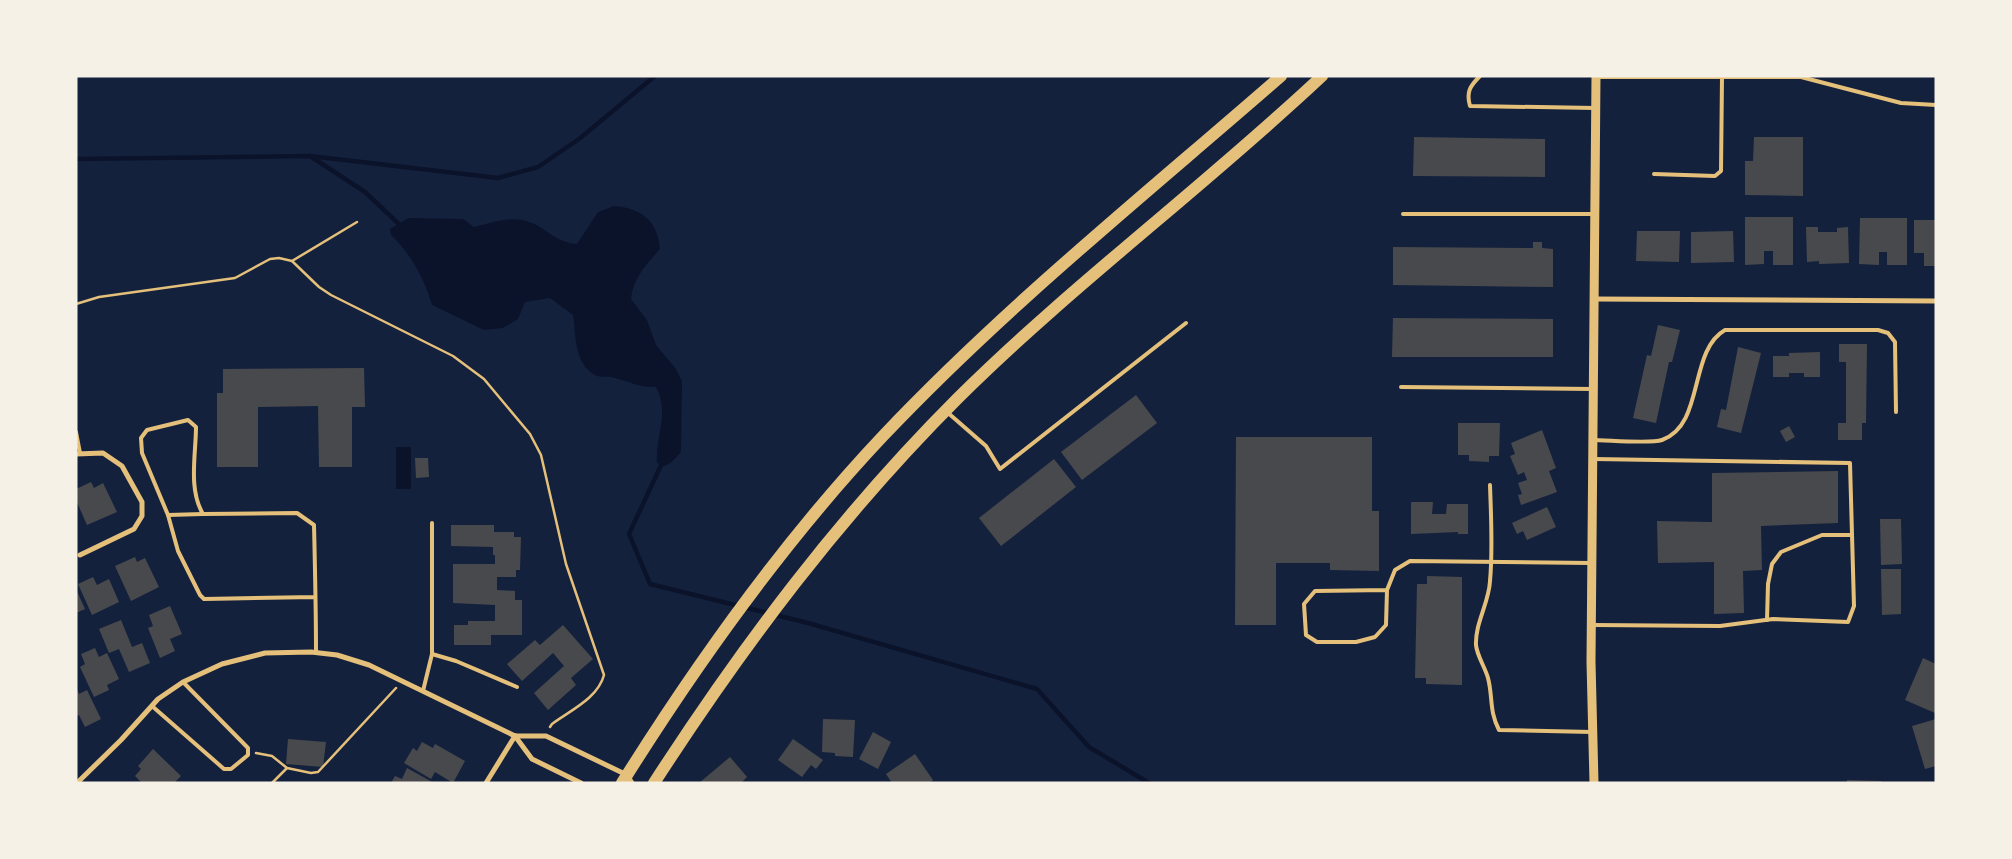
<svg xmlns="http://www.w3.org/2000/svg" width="2012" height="859" viewBox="0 0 2012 859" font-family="Mulish,sans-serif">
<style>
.water{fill:#0b132b}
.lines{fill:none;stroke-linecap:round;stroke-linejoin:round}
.stream{stroke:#0b132b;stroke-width:4.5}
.building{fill:#48494c}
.path{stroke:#e5c07b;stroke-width:2.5}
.service{stroke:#e5c07b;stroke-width:4}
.minor{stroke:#e5c07b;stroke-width:5}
.tertiary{stroke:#e5c07b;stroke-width:9}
.primary{stroke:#e5c07b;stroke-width:12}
</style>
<rect width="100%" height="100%" fill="#14213d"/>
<!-- water -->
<g class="water">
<path d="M614 206C641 208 658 221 660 249 646 265 633 278 631 299L647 320 656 345 676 369 682 381 681 452 672 462 665 466 657 463C655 436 670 414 656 387 641 388 630 382 615 378 609 376 600 378 595 375 574 364 576 335 573 315L550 298 525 302 518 319 503 328 484 330 432 305C424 278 411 254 391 235L390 229 408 218 463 219 474 227C493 222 513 215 532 223 549 230 555 242 577 244L598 212Z"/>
<rect x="396" y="447" width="15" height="42"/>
</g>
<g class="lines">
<!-- stream -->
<g class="stream">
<path d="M310 156 365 192 402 227"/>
<path d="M76 159 310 156 498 178 538 167 579 139 655 76"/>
<path d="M663 461 629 534 650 584 808 623 1037 689 1089 747 1149 783"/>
</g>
</g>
<!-- building -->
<g class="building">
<path d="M1414 137 1545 139V177L1413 176Z"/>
<path d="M1754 137H1803V196L1745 195V161H1753Z"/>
<path d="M1745 217H1793V265H1773V251H1764V264L1745 265Z"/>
<path d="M1860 218H1907V265H1887V252H1879V265L1859 264Z"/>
<path d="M1914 220H1936V266H1924V253H1914Z"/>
<path d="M1806 227H1818V232H1837V228L1848 227 1849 263 1819 264V261L1807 262Z"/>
<path d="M1637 231H1680L1679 262 1636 261Z"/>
<path d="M1733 231 1734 262 1691 263V232Z"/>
<path d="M1533 242H1542V248L1553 249V287L1393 285V247L1533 248Z"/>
<path d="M1393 318 1553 319V357H1392Z"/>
<path d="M1658 325 1680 330 1672 362H1669L1656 423 1633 418 1647 355 1651 356Z"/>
<path d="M1839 344H1867L1866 423H1862V440H1838V423H1846V362H1839Z"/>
<path d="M1738 347 1761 353 1741 433 1717 427 1721 409 1726 410Z"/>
<path d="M1820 352V377H1804V373H1789V377H1773V356H1789V353Z"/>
<path d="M364 368 365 407H352V467H319L318 406 258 407V467H217V393H223V369Z"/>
<path d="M1136 395 1157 423 1082 480 1061 452Z"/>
<path d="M1458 423H1500L1499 456H1489V462L1469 461V455H1458Z"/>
<path d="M1789 426 1795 437 1786 442 1780 431Z"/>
<path d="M1542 430 1556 468 1549 471 1557 492 1521 505 1518 495 1522 494 1518 483 1527 480 1524 472 1518 475 1510 456 1515 454 1511 443Z"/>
<path d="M1236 437H1372V511H1379V571L1330 570V563H1276V625H1235Z"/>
<path d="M415 458H428L429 477 416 478Z"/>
<path d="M1054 459 1076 487 1001 546 979 518Z"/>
<path d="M1838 471V523L1761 526 1762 570 1743 571 1744 613 1714 614V562L1658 563 1657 521 1712 522V473Z"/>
<path d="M91 482 94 488 103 483 117 512 87 525 76 500V489Z"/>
<path d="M1411 502H1433L1432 514H1446L1447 504H1468V534H1458V532L1411 534Z"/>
<path d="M1547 507 1556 527 1527 540 1523 531 1517 534 1512 523Z"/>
<path d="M1880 519H1901L1902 564 1881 565Z"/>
<path d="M451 525H494V532H514V537H521L520 570H516V577H497V590L515 591V600H522V635H491V645H454V625H468V621H495V605L453 603V564H495V555H493V547L451 546Z"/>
<path d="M135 557 137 562 145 558 159 587 131 601 115 566Z"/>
<path d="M1881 569H1901V614L1882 615Z"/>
<path d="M1427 576 1462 577V685L1426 684V678H1415L1417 584H1427Z"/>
<path d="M93 577 97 585 109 579 119 602 92 615 78 584Z"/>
<path d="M76 589 85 609 76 613Z"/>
<path d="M170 606 182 634 170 639 175 651 160 658 148 628 153 626 149 615Z"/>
<path d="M121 620 132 647 142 643 150 663 129 672 119 649 109 653 99 629Z"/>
<path d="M563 625 593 659 571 678 576 685 548 710 534 693 564 666 553 653 522 681 507 664 535 640 540 645Z"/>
<path d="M95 648 99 657 107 653 119 679 107 685 109 690 94 697 80 667 85 664 81 654Z"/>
<path d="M1923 658 1936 664 1935 713 1905 700Z"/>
<path d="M76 687 79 694 87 690 101 719 85 727 79 715 76 716Z"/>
<path d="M823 719 855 720 853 757 835 756V753L822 752Z"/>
<path d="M1936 719V766L1925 769 1912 726Z"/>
<path d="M873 732 891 742 878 769 859 759Z"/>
<path d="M288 739 326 742 323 767 286 764Z"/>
<path d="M793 739 823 760 816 769 811 765 802 777 778 760Z"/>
<path d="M422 742 433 748 435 744 465 761 453 783 435 772 431 779 404 763 413 748 417 751Z"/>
<path d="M153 749 181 776 174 783H142L135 776 141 769 138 766Z"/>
<path d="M915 754 933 780 930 783H892L886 774Z"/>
<path d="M730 757 747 777 741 783H699Z"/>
<path d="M407 768 434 783H391L395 776 402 779Z"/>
<path d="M1847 780 1881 781V783H1847Z"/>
</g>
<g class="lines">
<!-- path -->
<g class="path">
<path d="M292 261 357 222"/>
<path d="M76 304 99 297 235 278 270 259 279 258 292 261 319 287 331 295 453 356 484 379 530 434 541 455 566 564 604 675C598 698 571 710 552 724L550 727"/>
<path d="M256 753 272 756 287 768 311 773 318 772 396 688"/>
<path d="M272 783 287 768"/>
</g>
<!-- service -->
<g class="service">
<path d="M1480 76C1470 86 1466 92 1470 106L1595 108"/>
<path d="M1596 77H1801L1901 103 1936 105"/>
<path d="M1654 174 1715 176 1721 171 1722 77"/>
<path d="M1403 214H1594"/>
<path d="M1401 387 1593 389"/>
<path d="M947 412 986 446 1000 469 1186 323"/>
<path d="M76 432 80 453"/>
<path d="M1592 440C1608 440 1650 444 1662 440 1705 425 1688 351 1725 330H1878L1888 333 1895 342 1896 412"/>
<path d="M1490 485C1491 517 1493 549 1490 581 1489 603 1475 623 1476 645 1477 656 1485 667 1488 678 1493 697 1489 711 1499 730L1592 732"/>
<path d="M168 515 203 514"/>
<path d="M1387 590 1315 591 1304 604 1306 635 1317 642H1356L1375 637 1386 625 1387 590 1395 570 1410 561 1591 563"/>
<path d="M315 597 204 599 200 595 178 551 168 515 142 453 141 438 147 430 188 420 196 427C196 454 188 489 203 514L297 513 314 525C315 567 316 610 316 652"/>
<path d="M1767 620 1768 584 1772 564 1781 552 1822 535H1852"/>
<path d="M1593 625 1720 626 1773 619 1848 622 1854 606 1850 463 1594 459"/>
<path d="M432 654 456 661 517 687"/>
<path d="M423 691 432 654V523"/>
<path d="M152 706 224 769H231L248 755V748L183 682"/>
</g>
<!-- minor -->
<g class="minor">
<path d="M1594 299 1936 301"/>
<path d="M76 454 103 453 122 466 142 502V516L134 529 80 555"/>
<path d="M515 736 532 759 581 783"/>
<path d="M77 783 121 740 158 699 183 682 222 664 265 653 311 652 337 655 369 665 515 736H546L627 775 632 783"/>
<path d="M486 783 515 736"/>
</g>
<!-- tertiary -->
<path class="tertiary" d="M1594 783 1591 662 1596 76"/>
<!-- primary -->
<g class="primary">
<path d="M622 783C699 660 784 541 883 436 1006 306 1147 193 1281 76"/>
<path d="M654 783C744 644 840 516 958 398 1073 284 1204 187 1322 76"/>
</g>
</g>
<!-- border -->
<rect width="2012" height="859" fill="none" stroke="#f6f1e7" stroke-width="155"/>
</svg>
